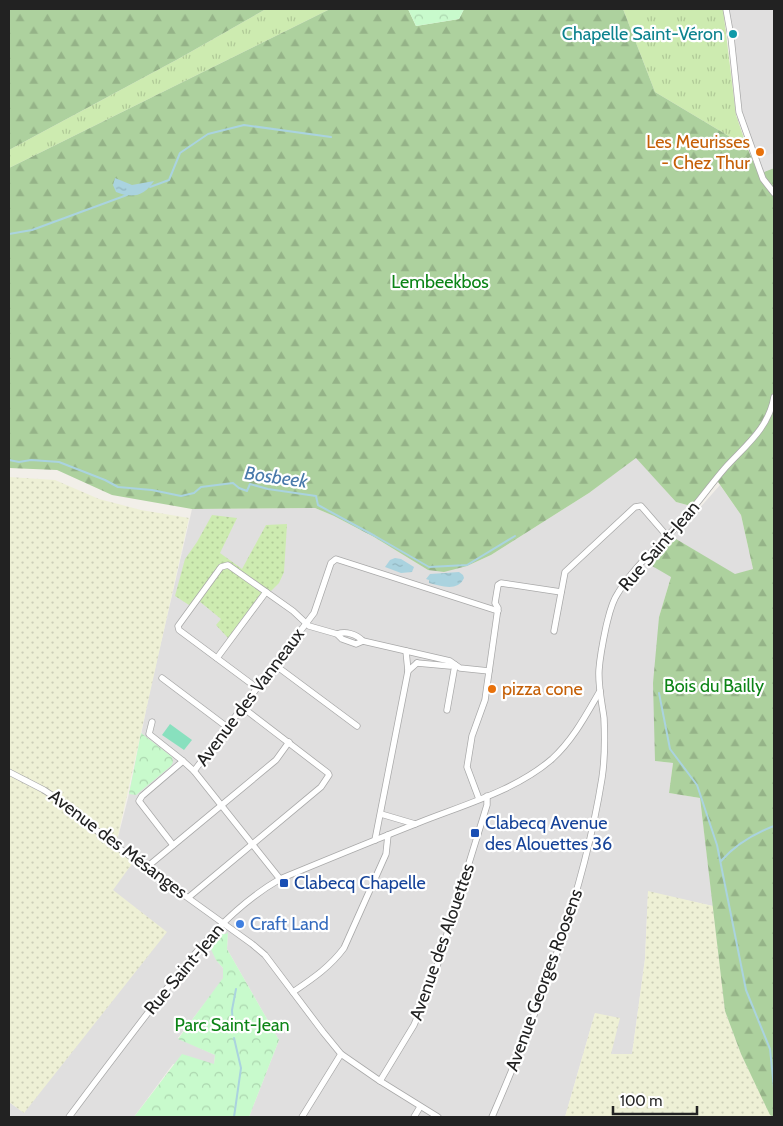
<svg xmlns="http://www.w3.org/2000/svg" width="783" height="1126" viewBox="0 0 783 1126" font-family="Cabin,sans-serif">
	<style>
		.residential { fill: #e0dfdf }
		.farmland { fill: url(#farmland-dots) }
		.grass { fill: url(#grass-tufts) }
		.forest { fill: url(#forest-firs) }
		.park { fill: url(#park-crowns) }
		.garden { fill: url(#garden-dots) }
		.pitch { fill: #88e0be }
		.parking { fill: #e2e2e2 }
		.water { fill: url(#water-ripples) }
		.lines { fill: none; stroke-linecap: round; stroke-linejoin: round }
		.stream { stroke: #aad3df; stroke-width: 2 }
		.minor-casing { stroke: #a9a9a9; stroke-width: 7 }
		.minor { stroke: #fff; stroke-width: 5.5 }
		.culture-dot { fill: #0f9aa8; stroke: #fff; stroke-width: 2 }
		.food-dot { fill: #e8710a; stroke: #fff; stroke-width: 2 }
		.transit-dot { fill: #1a4fb4; stroke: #fff; stroke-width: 2 }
		.shop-dot { fill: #3f7fe0; stroke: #fff; stroke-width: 2 }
		.labels { text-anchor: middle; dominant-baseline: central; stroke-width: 4.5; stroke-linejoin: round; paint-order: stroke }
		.culture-label { font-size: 18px; fill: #0d838f; stroke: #fff; text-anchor: end }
		.food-label { font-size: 18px; fill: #c56008; stroke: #fff; text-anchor: end }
		.park-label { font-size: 18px; fill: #0c8416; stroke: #fff }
		.street-label { font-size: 18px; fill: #222; stroke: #fff }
		.transit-label { font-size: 18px; fill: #164399; stroke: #fff; text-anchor: start }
		.shop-label { font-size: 18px; fill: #366cbe; stroke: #fff; text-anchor: start }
		.water-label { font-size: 19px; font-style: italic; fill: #4a7aab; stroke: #fff }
	</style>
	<defs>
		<pattern id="farmland-dots" width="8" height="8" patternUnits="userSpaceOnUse" patternTransform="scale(1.25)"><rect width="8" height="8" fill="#eef0d5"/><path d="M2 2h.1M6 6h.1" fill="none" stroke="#ccceb7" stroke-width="1.8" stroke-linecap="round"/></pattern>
		<pattern id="grass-tufts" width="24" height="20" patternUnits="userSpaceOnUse" patternTransform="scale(1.25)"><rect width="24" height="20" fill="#cdebb0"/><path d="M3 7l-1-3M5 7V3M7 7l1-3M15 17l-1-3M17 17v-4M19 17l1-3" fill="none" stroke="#b0c997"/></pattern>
		<pattern id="forest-firs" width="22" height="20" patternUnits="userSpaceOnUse" patternTransform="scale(1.25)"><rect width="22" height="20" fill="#add19e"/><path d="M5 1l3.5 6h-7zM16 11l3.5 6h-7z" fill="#95b388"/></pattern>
		<pattern id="park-crowns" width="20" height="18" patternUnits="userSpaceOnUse" patternTransform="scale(1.25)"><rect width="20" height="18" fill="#c8facc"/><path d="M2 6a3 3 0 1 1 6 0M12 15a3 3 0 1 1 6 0" fill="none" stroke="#acd6af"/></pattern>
		<pattern id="garden-dots" width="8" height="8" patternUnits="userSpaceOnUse" patternTransform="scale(1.25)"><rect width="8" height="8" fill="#cdebb0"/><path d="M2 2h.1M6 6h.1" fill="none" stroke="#b0c997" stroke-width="1.8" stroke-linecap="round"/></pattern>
		<pattern id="water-ripples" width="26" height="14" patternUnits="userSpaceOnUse" patternTransform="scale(1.25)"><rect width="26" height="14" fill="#aad3df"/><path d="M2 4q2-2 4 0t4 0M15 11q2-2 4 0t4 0" fill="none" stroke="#92b5bf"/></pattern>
	</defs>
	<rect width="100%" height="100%" fill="#f2efe9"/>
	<g class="residential">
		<path d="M727,9H774V168L762,173L743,125Z"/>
		<path d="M636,457L676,502L691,506L697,511L720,485L741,515L753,569L735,575L671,536V577L659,617L655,761L673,763L669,793L700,798L713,906L648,892L645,959L632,1054L611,1055L595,1013L565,1117H249L279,1040L227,949L228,933L216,960L223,968L224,978L178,1038L215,1055L214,1064H173L134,1117H9V1102L24,1113L113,890L115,849L129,794L151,686L192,509L315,508L334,516L374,537L428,570L467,566L491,555L589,493Z"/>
	</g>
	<g class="farmland">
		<path d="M9,477L55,480L99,499L141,510L189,518L115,849L134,861L113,890L167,932L24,1113L9,1102Z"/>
		<path d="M648,891L713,906L725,1011L741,1054L772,1117H565L595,1013L620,1018L611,1054H632L645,959Z"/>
	</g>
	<g class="grass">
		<path d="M266,9H330L9,168V150L180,58Z"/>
		<path d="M623,9H723L736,115L747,147L655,92Z"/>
	</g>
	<g class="forest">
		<path d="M9,9H266L180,58L9,150Z"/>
		<path d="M330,9H408L416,26L459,19L464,9H623L655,92L747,147L758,173L774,168V1117L770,1115L741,1054L725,1011L700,798L669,793L673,763L655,761L653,683L659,617L671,577L647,563L671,536L735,574L753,569L741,515L716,479L691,506L676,502L636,458L589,493L491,555L467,566L444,572L428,570L374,537L334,516L315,508L192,509L112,495L57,470L9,468V168Z"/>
	</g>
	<g class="park">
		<path d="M408,9H464L459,19L416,26Z"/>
		<path d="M141,733L172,757L173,762L171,766L136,795L129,794Z"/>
		<path d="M228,932L227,949L279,1040L249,1117H134L182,1054L214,1064L215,1055L178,1039L223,978V968L216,960L209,945L219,934H226Z"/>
	</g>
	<path class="garden" d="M212,515L237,518L220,553L242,569L266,525L287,524L284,572L279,583L271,591L265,588L228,638L216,625L221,619L199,601L189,605L175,596L185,559L197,542Z"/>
	<path class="pitch" d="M170,724L192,740L184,750L162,735Z"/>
	<path class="parking" d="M774,153V168L762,173L757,158Z"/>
	<g class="water">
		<path d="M115,178L132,185L154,181C144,196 133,199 116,192L113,185Z"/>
		<path d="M395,558L401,559L414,567L412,572L401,573L385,567L390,560Z"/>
		<path d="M459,572L463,575L464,578C458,592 441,586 429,583V580L426,579L430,574Z"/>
	</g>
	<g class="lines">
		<g class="stream">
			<path d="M150,187L169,180L180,153L208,134L244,125L331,137"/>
			<path d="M9,234L32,230L127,195"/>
			<path d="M9,460L19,462L31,460L59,462L105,480L118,487L152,490L181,496L194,493L201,487L233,483L239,488L247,491L250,484L268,489L316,496L318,505L375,536L429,567L467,565L515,536"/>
			<path d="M659,693L670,749L697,785L717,845L746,990L770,1049L774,1088"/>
			<path d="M721,861C736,844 753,834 774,826"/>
			<path d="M233,1032L232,1010L236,989"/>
			<path d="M234,1117L241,1068L234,1038"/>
		</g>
		<defs>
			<g id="minor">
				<path d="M726,9L731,37L739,112L763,179L774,193"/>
				<path d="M554,631L565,572L635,507L641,506L667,536"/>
				<path d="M337,634C346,631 356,634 363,641L450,661L460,668L489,671"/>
				<path d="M406,651L408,671L417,663"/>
				<path d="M217,658L266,592"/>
				<path d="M417,663L450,666L455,665"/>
				<path d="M275,665L357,726"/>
				<path d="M162,678L227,727"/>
				<path d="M257,688L179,630L178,626L221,567L228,565L293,611L309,626L337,634L342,639L356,644L363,641"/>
				<path d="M447,710L455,665"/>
				<path d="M152,722L149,734L183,761L194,771L280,879"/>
				<path d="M194,771L314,613L331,563L336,559L498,611"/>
				<path d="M9,772L44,790L68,806L109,841L252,944L265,955L323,1032L341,1054L380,1081L438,1117"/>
				<path d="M479,799L467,767L472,736L485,700L498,608L495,603L498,585L501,583L561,592"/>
				<path d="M381,814L415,824"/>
				<path d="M375,840L408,671"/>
				<path d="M173,845L139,801L142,796L183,761"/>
				<path d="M147,867L276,760L289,742"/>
				<path d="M189,897L321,787L329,775L328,773L242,707"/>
				<path d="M293,992C312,979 330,967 344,948L386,854L388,835"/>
				<path d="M380,1081L414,1025L433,979L487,805V796"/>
				<path d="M69,1117C98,1078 127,1040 157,1001C193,955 228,909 280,879C326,860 372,841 418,823C463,805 515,791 552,759C573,740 586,715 600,691"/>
				<path d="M302,1117L341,1054"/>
				<path d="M414,1117L420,1107"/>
				<path d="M492,1117C539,1008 583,897 602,778C605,758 605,739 604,718C602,703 598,686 599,670C600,656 603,641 606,627C609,615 611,603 618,593C636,563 665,541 687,515C700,500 712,483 725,468C745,446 769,428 774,397"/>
			</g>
		</defs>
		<use href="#minor" class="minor-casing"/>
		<use href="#minor" class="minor"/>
	</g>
	<circle class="culture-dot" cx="733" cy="34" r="5"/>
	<g class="food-dot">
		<circle cx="760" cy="152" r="5"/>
		<circle cx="492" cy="689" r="5"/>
	</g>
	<g class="transit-dot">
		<rect x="470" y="828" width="10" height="10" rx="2.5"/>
		<rect x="279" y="878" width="10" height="10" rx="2.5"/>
	</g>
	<circle class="shop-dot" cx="240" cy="924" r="5"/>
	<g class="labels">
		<g class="culture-label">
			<text x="723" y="34">Chapelle Saint-Véron</text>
		</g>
		<g class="food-label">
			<text x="750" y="142">Les Meurisses<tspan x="750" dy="21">- Chez Thur</tspan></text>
			<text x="502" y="689" text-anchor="start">pizza cone</text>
		</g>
		<g class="park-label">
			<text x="440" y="282">Lembeekbos</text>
			<text x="714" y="686">Bois du Bailly</text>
			<text x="232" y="1025">Parc Saint-Jean</text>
		</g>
		<g class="street-label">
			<text transform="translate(659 546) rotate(-49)">Rue Saint-Jean</text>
			<text transform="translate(250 697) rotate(-53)">Avenue des Vanneaux</text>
			<text transform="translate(118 844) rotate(37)">Avenue des Mésanges</text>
			<text transform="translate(442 942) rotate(-71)">Avenue des Alouettes</text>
			<text transform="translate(184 969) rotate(-50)">Rue Saint-Jean</text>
			<text transform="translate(544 980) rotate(-70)">Avenue Georges Roosens</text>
		</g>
		<g class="transit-label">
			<text x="485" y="823">Clabecq Avenue<tspan x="485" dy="21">des Alouettes 36</tspan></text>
			<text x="294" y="883">Clabecq Chapelle</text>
		</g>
		<g class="shop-label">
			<text x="250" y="924">Craft Land</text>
		</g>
		<g class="water-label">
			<text transform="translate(276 477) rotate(8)">Bosbeek</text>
		</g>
	</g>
	<rect width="783" height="1126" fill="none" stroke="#222222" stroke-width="20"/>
	<path d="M613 1106v8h84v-8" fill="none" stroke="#222222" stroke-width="2.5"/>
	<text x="620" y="1106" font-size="15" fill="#222222" stroke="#ffffff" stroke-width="4" paint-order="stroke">100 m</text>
</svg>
